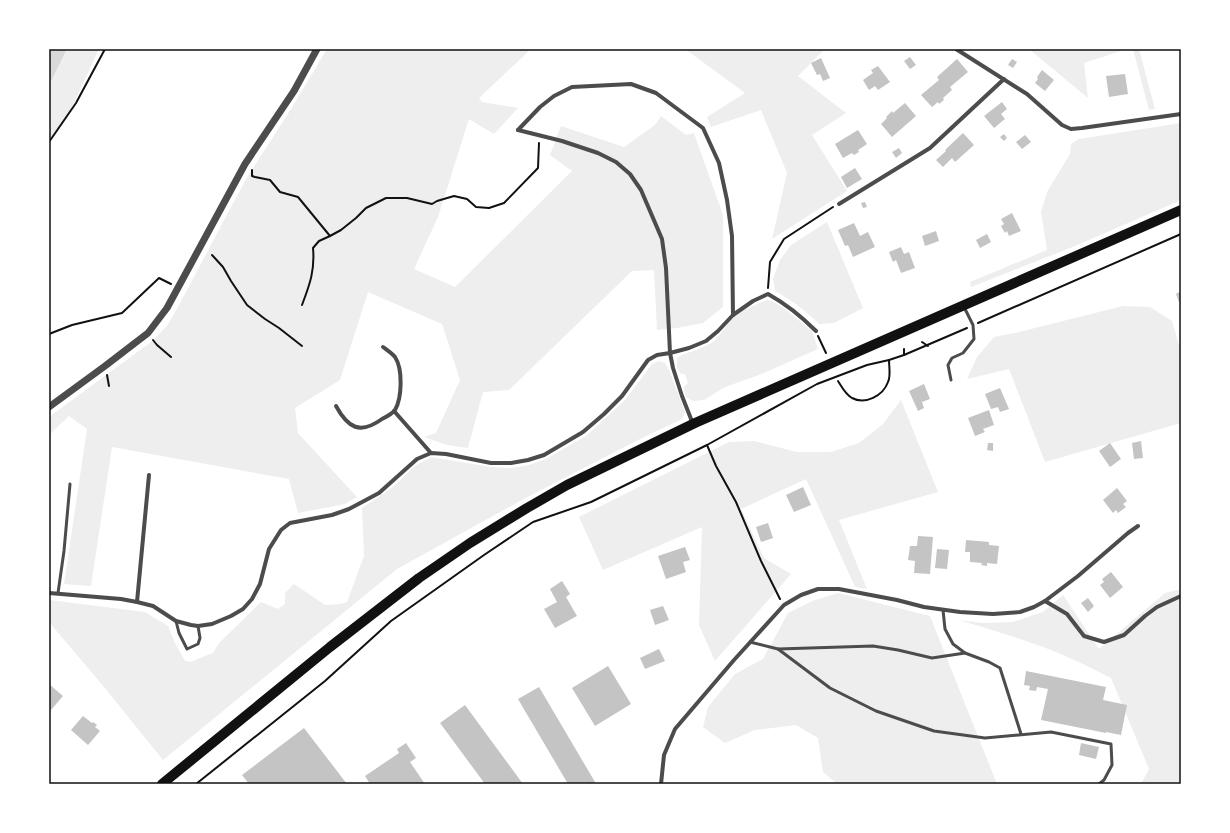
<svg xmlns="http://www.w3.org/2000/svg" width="1230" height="833" viewBox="0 0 1230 833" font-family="'Sofia Sans Condensed',sans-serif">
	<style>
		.green { fill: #eee }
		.water { fill: #d9d9d9 }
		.building { fill: #c4c4c4 }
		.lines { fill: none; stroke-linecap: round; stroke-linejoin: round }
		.path { stroke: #111; stroke-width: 2 }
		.service { stroke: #4c4c4c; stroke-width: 3 }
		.minor { stroke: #4c4c4c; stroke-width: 4 }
		.tertiary { stroke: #4c4c4c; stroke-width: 7 }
		.trunk { stroke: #111; stroke-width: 10 }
		.neatline { fill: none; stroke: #111; stroke-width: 1.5 }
	</style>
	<rect width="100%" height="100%" fill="#fff"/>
	<g class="green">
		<path d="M67,49H99C85,78 70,118 49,141V87Z"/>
		<path d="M327,49H531L479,98L482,102L518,108L494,134L469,119L438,217L414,269L455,287L572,171L550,155L561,126L624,147L655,125L661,116L686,135L694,133L723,215V307L703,323L677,328L657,330L654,270L632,271L509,390L483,392L468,448L447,445L424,437L436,433L460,380L442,324L368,292L340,380L295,408L298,433L357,497L345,504L298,513L289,479L112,447L91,586L64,584L87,429L69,416L53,431L49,436V417L151,342L167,326L179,305L246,179L291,109Z"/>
		<path d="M685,49H825L798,76L846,113L812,135L847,191L772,239L787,173L761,110L711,127L707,117L745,93Z"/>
		<path d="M1029,49H1127L1084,63L1088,98Z"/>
		<path d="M1133,49H1139L1155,109L1149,110Z"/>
		<path d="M1181,123V200L1080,244L971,287L970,282L1047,250L1041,212L1047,192L1070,154L1071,144L1079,139Z"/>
		<path d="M827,222L863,308L834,323L819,324C806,311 792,300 775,291L773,279L780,260L791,245Z"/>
		<path d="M767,300L772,301L785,309L812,331L818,349L759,375L725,387L704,400L693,401L686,397L684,391V386L688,383L685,374H681L677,368V358C688,351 704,349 714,341C721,335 726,324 734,317C742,310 757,304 767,300Z"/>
		<path d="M1123,306L1150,307L1172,321L1181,352V423L1045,462L1009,369L967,379L977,357L994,337L1019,332Z"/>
		<path d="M659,361L665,363L669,370L685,412L682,419L636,441L520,501L397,569L163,760L104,687L49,622V600L58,601L145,612L168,626L175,643L185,661L190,662L213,653L219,643L261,602L278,609L285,604V593L294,584L325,605L340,604L347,602L364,556L362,508L393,487L415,466L431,457L491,467L511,468L529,465L546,459L586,436L626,399L652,364Z"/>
		<path d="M901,400L938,492L839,520L867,589L855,587L806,479L741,509L764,558L791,574L715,661L699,625L702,527L603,570L579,517L729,442L754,441L797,452H831L859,443L883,424Z"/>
		<path d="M1181,589V784H1141L1149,769L1111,678C1098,672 1086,665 1072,659C1036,643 997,631 958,620L982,623L1013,622L1043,612L1063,595L1099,649L1165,593Z"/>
		<path d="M838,593L930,616L997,784H837L823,772L818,738L796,725L755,730L725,743L703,727L708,707L735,674L763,659L788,613L812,601Z"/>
	</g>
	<path class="water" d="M49,49H67L49,86Z"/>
	<g class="building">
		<path d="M910,57L916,65L910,69L904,61Z"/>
		<path d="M821,58L830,78L823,81L820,74L817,75L811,63Z"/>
		<path d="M957,59L968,72L950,87L952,90L943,98L944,100L939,104L938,102L932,107L921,95L939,80L937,77Z"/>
		<path d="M1012,59L1017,62L1013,68L1008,65Z"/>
		<path d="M878,66L890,82L878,90L875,86L869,90L863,80L873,73L871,70Z"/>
		<path d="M1042,70L1054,80L1045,91L1035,83L1038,79L1037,77Z"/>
		<path d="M1125,74L1128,94L1109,97L1106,76Z"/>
		<path d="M1002,102L1007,109L1001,114L1005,119L994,128L984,116Z"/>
		<path d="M905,103L916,116L892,137L881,124L887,118L886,117L892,111L893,113Z"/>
		<path d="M858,130L867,144L858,150L859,152L854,155L852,153L843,158L835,144Z"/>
		<path d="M963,133L974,145L955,162L952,158L943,167L936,160L946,151L945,150Z"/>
		<path d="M1004,134L1007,138L1004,141L1000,137Z"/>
		<path d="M1025,135L1031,142L1022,149L1016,142Z"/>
		<path d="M899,148L902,153L896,158L892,152Z"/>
		<path d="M855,168L862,179L847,188L841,177Z"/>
		<path d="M865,202L867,207L863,208L861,203Z"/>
		<path d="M1012,213L1021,231L1009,236L1007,231L1005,233L1001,226L1004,224L1001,219Z"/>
		<path d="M854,223L860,236L868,232L875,247L853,257L848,245L845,246L838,230Z"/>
		<path d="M936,231L939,241L925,246L922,236Z"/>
		<path d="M987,234L991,242L980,248L976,240Z"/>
		<path d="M901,247L904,254L909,252L915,268L901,273L896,260L893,262L889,252Z"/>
		<path d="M1181,291V301L1179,302L1176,294Z"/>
		<path d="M924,384L930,399L922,402L924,408L918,411L909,391Z"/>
		<path d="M1000,388L1009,409L1000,412L998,407L991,409L985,394Z"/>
		<path d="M989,410L994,425L983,429L985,432L975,436L968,418Z"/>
		<path d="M1141,441L1143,458L1134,459L1132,443Z"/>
		<path d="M988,443H993V451L987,450Z"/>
		<path d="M1110,443L1121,459L1110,467L1099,451Z"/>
		<path d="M803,487L811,505L794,512L786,495Z"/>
		<path d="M1117,488L1127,501L1123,504L1126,507L1118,513L1116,510L1113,513L1103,500Z"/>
		<path d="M768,523L773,538L761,542L756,527Z"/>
		<path d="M918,536L933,537L930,574L914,573L915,561L908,560L910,546H917Z"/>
		<path d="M966,540L989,542V545L999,546L997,564L987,563V566L981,565L982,563L970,562V552H965Z"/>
		<path d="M685,547L690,560L683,562L686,572L666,579L658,556Z"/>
		<path d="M937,549L949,550L947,569L935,568Z"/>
		<path d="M1111,572L1123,587L1110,598L1100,585L1104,582L1102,579Z"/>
		<path d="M562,581L570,594L566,597L577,616L555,628L544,609L557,602L550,589Z"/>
		<path d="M1088,598L1094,606L1088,612L1081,603Z"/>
		<path d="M663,606L669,620L655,625L650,610Z"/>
		<path d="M659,649L665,661L645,669L640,658Z"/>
		<path d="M608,666L631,704L595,726L572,688Z"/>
		<path d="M1026,671L1106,687L1103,700L1127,705L1121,735L1106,732V733L1041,720L1048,689L1037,687L1036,691L1029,690L1030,686L1024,685Z"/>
		<path d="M49,684L63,696L51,710L49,709Z"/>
		<path d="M539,687L595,782L593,784H568L518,699Z"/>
		<path d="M465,705L523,784H485L440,723Z"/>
		<path d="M83,716L92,723L93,722L97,725L95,727L100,731L88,745L71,730Z"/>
		<path d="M304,728L347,784H249L242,775Z"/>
		<path d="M406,743L416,758L410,762L425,784H370L365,776L399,753L397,749Z"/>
		<path d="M1081,743L1099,747L1096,759L1079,755Z"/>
	</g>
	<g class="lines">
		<g class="path">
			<path d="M49,142L76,103L105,49"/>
			<path d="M252,170V176L255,177L270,180L280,192L298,197L330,236L341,230L356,218L366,208L386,198H407L432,204L437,201L454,196L467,199L476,207L489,208L504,203L538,168L539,143"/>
			<path d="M212,255L223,267L231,281L247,305L265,319L279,328L302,346"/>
			<path d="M768,288L770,262L784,239L833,207"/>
			<path d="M302,305C310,284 315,270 313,248L319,241L330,236"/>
			<path d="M978,323L1181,234"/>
			<path d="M49,334L72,325L122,313L159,278L171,284"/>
			<path d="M818,336L826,353"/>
			<path d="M153,340L157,345L171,357"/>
			<path d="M922,342L928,346"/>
			<path d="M904,355V349"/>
			<path d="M107,375L109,386"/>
			<path d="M838,381C842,387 845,394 852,398C865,405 883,396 888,382C891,376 889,367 889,360"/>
			<path d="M707,445L716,466L736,502L761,561L780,599"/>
			<path d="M196,784L325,681L391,621L484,555L533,522L591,502L707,445L817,384L867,365L889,360L904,355L967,328"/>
		</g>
		<g class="service">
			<path d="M951,380L948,365L952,358L963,353L974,339L973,325L964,307"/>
			<path d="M58,593L64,551L70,484"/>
			<path d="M943,610L945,629L953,644L965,653L989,662L1000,668L1021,734"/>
			<path d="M176,621L179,633L187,649L198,644L200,638L198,626"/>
			<path d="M750,642L778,649L830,688L876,711L934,731L985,738L1051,732L1111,744L1112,765L1104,780L1099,784"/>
			<path d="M778,649L873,646L898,650L932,658L965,653"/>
		</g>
		<g class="minor">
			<path d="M956,49L1027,94L1062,125L1071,129L1082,128L1181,114"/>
			<path d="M518,130L540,107L554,96L572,87L631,84L656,93L703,128L719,163L727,200L732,236L733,315"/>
			<path d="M518,130L562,141L598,153L616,162L630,174L641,190L662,239L666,268L670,353L673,368L682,396L693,424"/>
			<path d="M839,204L930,148L1004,79"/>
			<path d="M336,406C348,428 360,435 382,419C386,417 392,414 395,410C402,398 403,369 395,357C392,353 387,350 383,347"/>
			<path d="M394,411L431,453"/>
			<path d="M49,593L121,599L137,602L153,606L176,621L191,625L198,626L212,624L231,616L243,609L252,599L260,584L269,549L281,530L290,523L332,515L349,509L379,493L417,459L431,453L446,454L491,463H511L528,460L544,455L583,432L604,414L622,396L648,360L657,355L670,353L689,348L706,341L718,331L733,315L753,301L768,294C786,304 801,316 816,331"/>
			<path d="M1045,601L1067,614L1084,636L1104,642L1124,635L1145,616L1157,607L1181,596"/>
			<path d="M137,602L149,475"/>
			<path d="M661,784L664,755L675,729L734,660L784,605L801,595L818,589H839L897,600L924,607L960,612L993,614L1020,612L1034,607L1045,601L1078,576L1128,533L1138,526"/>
		</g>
		<path class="tertiary" d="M49,407L105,366L148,333L167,308L245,164L294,91L317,49"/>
		<path class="trunk" d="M162,784L330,647L419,578L470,543L527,508L567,485L695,423L1181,210"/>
	</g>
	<rect width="1230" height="833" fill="none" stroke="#ffffff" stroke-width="100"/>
	<rect x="50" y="50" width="1130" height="733" class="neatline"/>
</svg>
